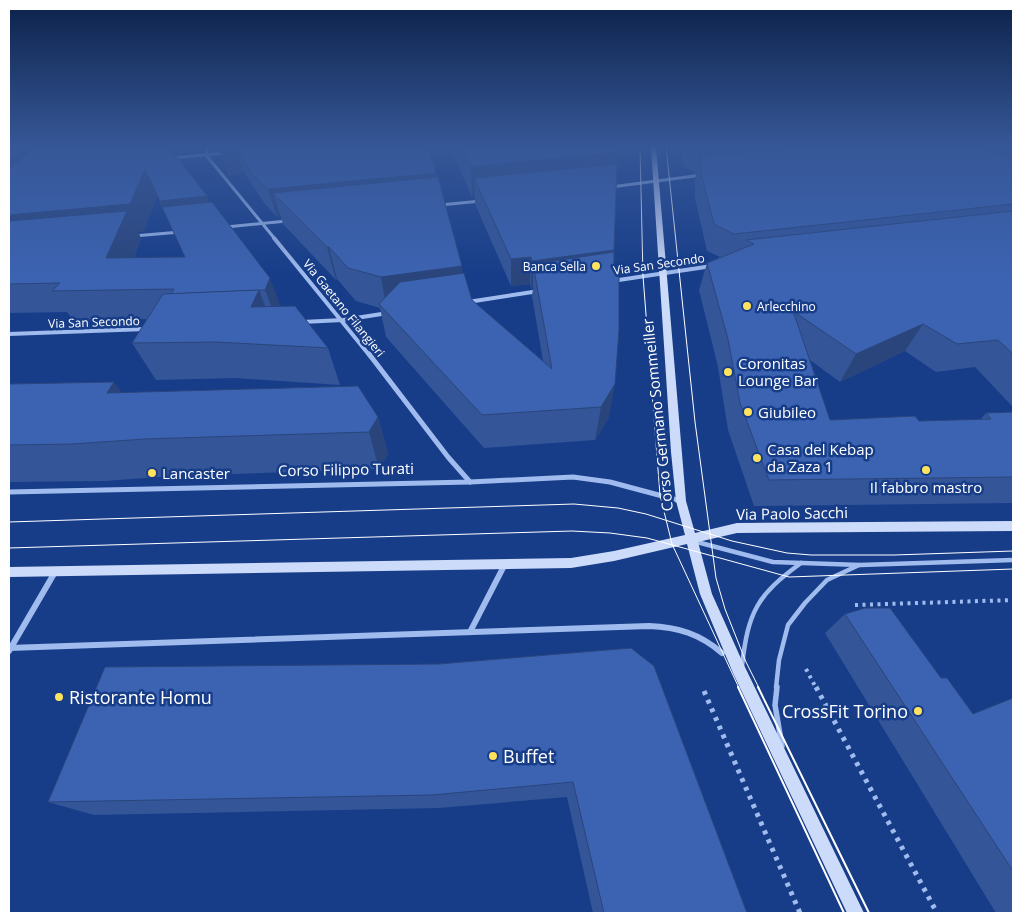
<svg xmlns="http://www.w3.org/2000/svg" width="1022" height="922" viewBox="0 0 1022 922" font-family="'Open Sans',sans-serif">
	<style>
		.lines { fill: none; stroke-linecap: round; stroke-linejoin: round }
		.path-far1 { stroke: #a0bbee; stroke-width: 4; stroke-dasharray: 3 4.5; stroke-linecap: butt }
		.path { stroke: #a0bbee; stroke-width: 5; stroke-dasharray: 4 5.5; stroke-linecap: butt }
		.lane-far1 { stroke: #a0bbee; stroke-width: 4.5 }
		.lane { stroke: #a0bbee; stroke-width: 5.5 }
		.street-far3 { stroke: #a0bbee; stroke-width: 3 }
		.street-far2 { stroke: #a0bbee; stroke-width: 4 }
		.street-far1 { stroke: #a0bbee; stroke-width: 5 }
		.street { stroke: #a0bbee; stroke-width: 6 }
		.secondary { fill: #cddbfa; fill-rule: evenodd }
		.tram-far1 { stroke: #fff; stroke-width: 1 }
		.tram { stroke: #fff; stroke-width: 2 }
		.wall { fill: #345598; fill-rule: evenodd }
		.shaded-wall { fill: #2a457c }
		.building { fill: #3c63b1; stroke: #2a457c }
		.poi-dot { fill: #ffe25d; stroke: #173d89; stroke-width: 2 }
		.labels { text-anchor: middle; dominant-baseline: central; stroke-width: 5; stroke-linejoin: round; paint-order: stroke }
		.far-street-label { font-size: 12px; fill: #fff; stroke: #173d89 }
		.far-poi-label { font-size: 12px; fill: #fff; stroke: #173d89; text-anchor: end }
		.poi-label { font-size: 15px; fill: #fff; stroke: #173d89; text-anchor: start }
		.street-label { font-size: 15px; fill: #fff; stroke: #173d89 }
		.near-poi-label { font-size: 18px; fill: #fff; stroke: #173d89; text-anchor: start }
	</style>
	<rect width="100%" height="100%" fill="#173d89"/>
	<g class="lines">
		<g class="path-far1">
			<path d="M855,605L1013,600"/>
			<path d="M806,669L816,688"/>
		</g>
		<g class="path">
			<path d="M816,687L937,913"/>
			<path d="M704,691L800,913"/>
		</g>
		<g class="lane-far1">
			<path d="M693,541L773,562L860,565L1013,560"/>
			<path d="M742,666C748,612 757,595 801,563"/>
			<path d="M776,688L779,660L788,625L805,603L827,580L859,565"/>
		</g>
		<path class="lane" d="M777,687L775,705L782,746"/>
		<g class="street-far3">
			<path d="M206,155L275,239"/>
			<path d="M206,155L208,147"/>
			<path d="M171,158L225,153"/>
			<path d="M611,187L702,175"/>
			<path d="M440,205L481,201"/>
			<path d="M226,227L287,221"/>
			<path d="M134,236L180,232"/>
		</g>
		<g class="street-far2">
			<path d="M274,238L370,356"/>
			<path d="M612,281L712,266"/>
			<path d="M468,302L539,291"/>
			<path d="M302,322L343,320L388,313"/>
			<path d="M9,334L146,329"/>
		</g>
		<g class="street-far1">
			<path d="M369,354L448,457L470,482"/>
			<path d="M9,492L470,482L573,477L610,482L681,501"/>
		</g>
		<g class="street">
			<path d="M470,632L505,564"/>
			<path d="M9,648L649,626C678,627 700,634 722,653"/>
			<path d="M9,651L55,572"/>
		</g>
		<path class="secondary" d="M651,147H656L686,501L695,533L737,523L1013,521V531L737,533L698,542L712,594L743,663L864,913H847L733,673L700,594L687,544L614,561L571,568L9,577V567L571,558L614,551L685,535L676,501L671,452Z"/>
		<g class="tram-far1">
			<path d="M640,147L643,276L660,495L672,544L739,688"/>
			<path d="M666,147L695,422L716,578L725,609L746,662L759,688"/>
			<path d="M9,522L574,504L618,508L646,514L732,541L787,553L811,555H894L1013,551"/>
			<path d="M9,548L572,531L610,533L647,538L789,577L1013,569"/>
		</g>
		<g class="tram">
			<path d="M738,687L844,913"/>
			<path d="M758,687L869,913"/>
		</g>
	</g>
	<g class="wall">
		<path d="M9,147L210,203L281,307L328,348L340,385L235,378L156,380L132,343L147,319L73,320L67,312L9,313ZM157,196L185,257L134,258L141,238L138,232L144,231Z"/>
		<path d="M219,147H429L462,273L472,300L543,361L532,296L533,288L531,289L530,284L511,286L475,204V197H472L450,147H618L616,165L609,417L595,440L484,448L386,337L380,308L356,301L337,279L336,280L283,224L281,217H277L264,203L244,172L229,176L219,149Z"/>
		<path d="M681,147H1013V407L975,367L936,372L905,351L840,382L810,360L830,420L919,421L980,420L986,413L1013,412V503L754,506L728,430L718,367L699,290L707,263L720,257L707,251L695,198V181L696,174H695V172L684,167Z"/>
		<path d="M9,384L122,393L378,417L388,454L379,469L172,476L105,481L9,482Z"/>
		<path d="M845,614L941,678L973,714L1013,698V913H996L825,633Z"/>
		<path d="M439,664L747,913H593L567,797L439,808L94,815L48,802Z"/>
	</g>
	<g class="shaded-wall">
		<path d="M9,147H58L9,202Z"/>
		<path d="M230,147H235L244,172L229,176L219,149Z"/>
		<path d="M733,147H935L701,156L696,174H695L701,150Z"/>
		<path d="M618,152L614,181L474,178L475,197H472L471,167Z"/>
		<path d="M145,169L158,195L144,231L138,232L141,238L123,287L9,245V215Z"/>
		<path d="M436,173L439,201L273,193L281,217H277L268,189Z"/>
		<path d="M207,196L218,223L173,228L160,201Z"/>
		<path d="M327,247H329L337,279L336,280Z"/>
		<path d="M614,250L610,277L533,264V288L531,289L532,261Z"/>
		<path d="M531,257L530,284L511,286V259Z"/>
		<path d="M462,266L464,298L387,310L381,277Z"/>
		<path d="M270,278L281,307L276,319L265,290Z"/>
		<path d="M259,290L273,327L251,307Z"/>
		<path d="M923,324L905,351L840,382L856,354Z"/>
		<path d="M114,382L142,420L107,393Z"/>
		<path d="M615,384L609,417L595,440L601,407Z"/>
		<path d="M378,417L388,454L379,469L369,432Z"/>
	</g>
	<g class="building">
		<path d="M22,147L21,149H22L9,160V148Z"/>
		<path d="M53,147H169L207,196L160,201L145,169L130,204L9,215V169L34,148Z"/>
		<path d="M219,147H230L219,149Z"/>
		<path d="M235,147H429L436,173L268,189L254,176Z"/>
		<path d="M461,147H618V152L471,167Z"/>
		<path d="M698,147H733L701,150V148Z"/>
		<path d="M802,147H984L1013,162V204L734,234L714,224L701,173V156Z"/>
		<path d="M997,147H1013V156Z"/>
		<path d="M617,164L614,250L532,261L531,257L511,259L474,178Z"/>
		<path d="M438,177L462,266L381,277L348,268L329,247H327L273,193Z"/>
		<path d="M212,202L270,278L265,290L171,294L174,289L52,291L60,283L9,284V221L127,211L106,258L185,257L162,207Z"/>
		<path d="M1013,211V354L998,340L957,344L923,324L856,354L793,311L830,420L915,416L919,421L991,419L986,413L1013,412V477L769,480L740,403L728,339L707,263L754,244L746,240Z"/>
		<path d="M614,252V266H619V330L615,384L601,407L482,415L379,304L400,282L464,273L472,300L552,369L533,264Z"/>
		<path d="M259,290L251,307L295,306L328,348L216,342L132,343L163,294Z"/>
		<path d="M114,382L107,393L358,386L378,417L369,432L145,439L72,444L9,445V384Z"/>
		<path d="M865,608H890L941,678H947L973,714L1013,698V871L845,614Z"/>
		<path d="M631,648L654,666L747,913H604L573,782L432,795L48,802L105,667L439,664Z"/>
	</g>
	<linearGradient id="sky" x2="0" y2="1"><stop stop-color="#0d224b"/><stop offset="0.53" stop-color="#365797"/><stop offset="1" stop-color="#365797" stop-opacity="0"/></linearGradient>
	<rect width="1022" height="276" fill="url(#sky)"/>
	<g class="poi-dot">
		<circle cx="596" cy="266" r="5"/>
		<circle cx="747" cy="306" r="5"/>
		<circle cx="728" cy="372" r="5"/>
		<circle cx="748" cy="412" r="5"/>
		<circle cx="757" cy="458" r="5"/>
		<circle cx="926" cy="470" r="5"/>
		<circle cx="152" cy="473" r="5"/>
		<circle cx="59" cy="697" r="5"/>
		<circle cx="918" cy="711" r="5"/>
		<circle cx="493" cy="756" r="5"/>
	</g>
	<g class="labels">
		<g class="far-street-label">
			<text transform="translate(659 264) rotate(-8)">Via San Secondo</text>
			<text transform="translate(344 308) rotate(51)">Via Gaetano Filangieri</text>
			<text transform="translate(94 322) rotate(-2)">Via San Secondo</text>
		</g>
		<g class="far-poi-label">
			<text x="586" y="266">Banca Sella</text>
			<text x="757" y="306" text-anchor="start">Arlecchino</text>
		</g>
		<g class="poi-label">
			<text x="738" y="363">Coronitas<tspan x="738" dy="17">Lounge Bar</tspan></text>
			<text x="758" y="412">Giubileo</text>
			<text x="767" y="449">Casa del Kebap<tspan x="767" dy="17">da Zaza 1</tspan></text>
			<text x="162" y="473">Lancaster</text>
			<text x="926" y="487" text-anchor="middle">Il fabbro mastro</text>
		</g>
		<g class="street-label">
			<text transform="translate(657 415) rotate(-96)">Corso Germano Sommeiller</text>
			<text transform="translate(346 469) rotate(-1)">Corso Filippo Turati</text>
			<text transform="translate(792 513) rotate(-1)">Via Paolo Sacchi</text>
		</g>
		<g class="near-poi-label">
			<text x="69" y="697">Ristorante Homu</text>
			<text x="908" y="711" text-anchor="end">CrossFit Torino</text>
			<text x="503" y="756">Buffet</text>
		</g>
	</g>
	<rect width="1022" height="922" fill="none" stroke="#ffffff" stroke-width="20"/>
</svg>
